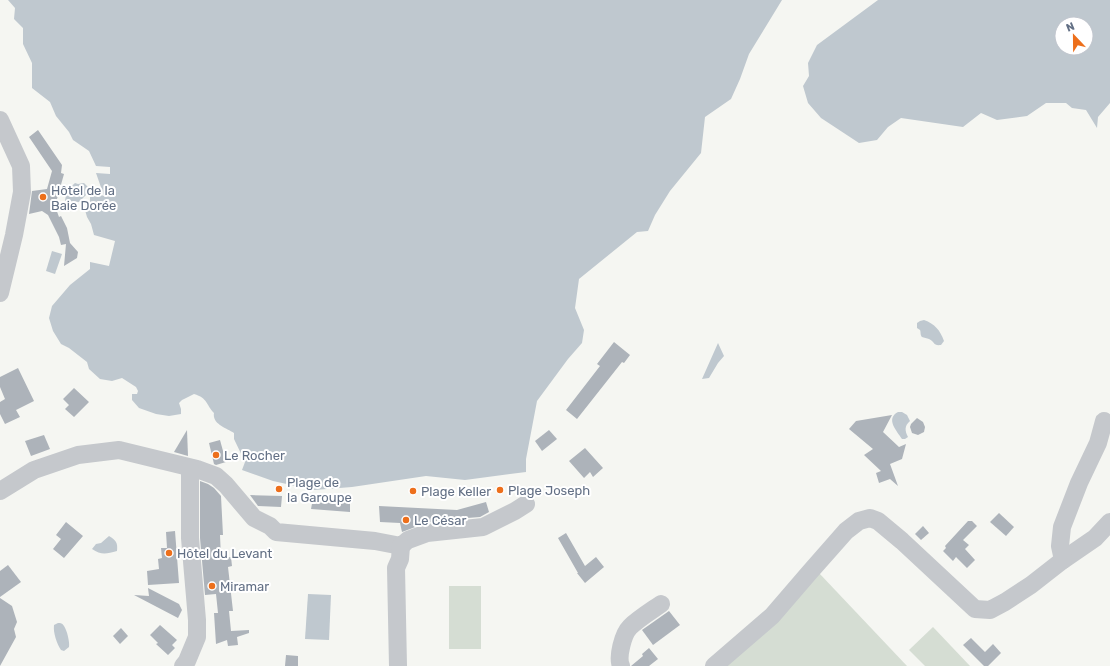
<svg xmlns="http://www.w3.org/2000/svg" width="1110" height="666" viewBox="0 0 1110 666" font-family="Rubik,sans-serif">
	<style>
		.green { fill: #d5ddd3 }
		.water { fill: #bfc8cf; fill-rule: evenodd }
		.building { fill: #adb3ba }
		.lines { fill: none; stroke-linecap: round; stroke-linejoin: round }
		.minor { stroke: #c5c8cc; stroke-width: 18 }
		.poi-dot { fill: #ed6f1b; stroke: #fff; stroke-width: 1.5 }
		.labels { text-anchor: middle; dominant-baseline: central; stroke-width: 4; stroke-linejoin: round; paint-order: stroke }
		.poi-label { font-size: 13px; fill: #637085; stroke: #fff; text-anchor: start }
	</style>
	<rect width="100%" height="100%" fill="#f5f6f2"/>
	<g class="green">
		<path d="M819,573L907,666H722Z"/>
		<rect x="449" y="586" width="32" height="63"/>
		<path d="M933,627L970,666H925L909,650Z"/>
	</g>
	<g class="water">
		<path d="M8,0H782L749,54L740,79L731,99L705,117L701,153L670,191L655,215L648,231L637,232L579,279L575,308L584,330L582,343L568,359L537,401L526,459V472L465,480L426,476L352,487L314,490L273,481L242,470L245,462L234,439V433C226,428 212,424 214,413C206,405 208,398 194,394L182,400L179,403L181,409V414L169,416L156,414L139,408L132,400V394H137L138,391L136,387L122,378L112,381L100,379L89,369L87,362L69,348L61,344L53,331L49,318L52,306L70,285L90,269V262L109,266L115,241L94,235L91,224L87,217L85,210L90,203V197L87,194L79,202L65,201C66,193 69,188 75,183L78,184L84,183L93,192L104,196L96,173L110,174V167L96,166L89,151L73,140L69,132L56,116L50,102L32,88V63L23,44V28L14,19L15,8Z"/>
		<path d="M878,0H1110V103L1098,117L1097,128L1086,110L1072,108L1066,103H1046L1027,116L997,120L981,113L963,127L901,118L888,127L877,140L859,143L821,118L808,103L803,86L809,76L808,63L817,45ZM1062,24H1086V48H1062Z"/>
		<path d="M52,251L62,254L55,274L46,271Z"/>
		<path d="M924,320C935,324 940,330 944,341L941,345C933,346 935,342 929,339C927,338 924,338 922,337C920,335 921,332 920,330L917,328V323L920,321Z"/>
		<path d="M718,343L724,356L718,363L709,378L702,379Z"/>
		<path d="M898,412H902L907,415L910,421C904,426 905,431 908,437L905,439H902C897,431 885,419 898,412Z"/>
		<path d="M109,536C116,540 118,543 117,551C106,554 101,555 92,549L96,544L101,543Z"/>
		<path d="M308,594L331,595L329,640L305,639Z"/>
		<path d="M58,623C61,623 62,623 64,626C67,630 70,643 69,647L64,651L61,650C57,644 53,633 54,625Z"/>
	</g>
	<g class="building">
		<path d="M38,130L62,165L61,173L64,174L55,206L59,217L61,216L67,228L70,243L78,252L77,258L64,266L66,244L61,245L59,237L48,215L42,211L29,214L32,191L47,189L52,171L29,137Z"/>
		<path d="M614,342L630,355L624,363L622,362L577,419L566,410L600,366L597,364Z"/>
		<path d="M18,368L34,401L16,410L20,417L5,424L0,414V402L5,399L0,387V377Z"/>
		<path d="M74,388L89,402L74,417L65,409L69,405L63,399Z"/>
		<path d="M892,415L883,432L899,447L906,444L902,459L890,464L898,486L890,479L879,483L876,473L881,471L864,455L873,449L849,429L856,421Z"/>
		<path d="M917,418L923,422L925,427L924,432L918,435L912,433L910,427L911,424Z"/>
		<path d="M187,430L188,456L174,452Z"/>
		<path d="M549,430L557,439L542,451L535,441Z"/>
		<path d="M44,435L50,449L31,456L25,441Z"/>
		<path d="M220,440L226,462L216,465L214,464L209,443Z"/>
		<path d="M585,448L603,468L593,477L590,472L584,478L569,461Z"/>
		<path d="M200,481L208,484L214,488L221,496L223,535H220L221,558L231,557L232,566L228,567L233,611H229L231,631L249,630V633L237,637L238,645L228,646L227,640L216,644L214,613H218L216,594L205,595L200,538Z"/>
		<path d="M250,495L282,496L281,507L258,506Z"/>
		<path d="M313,498L350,500V512L311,509Z"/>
		<path d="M486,502L489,512L480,517L442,520L426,523L402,532L400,523L380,522L379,506L457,510Z"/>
		<path d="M999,513L1014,527L1006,536L990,522Z"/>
		<path d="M968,521H972L977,526L963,540L969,545L965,549L975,560L967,568L956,557L953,561L943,551L946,548L945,546Z"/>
		<path d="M66,522L83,536L64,558L53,549L61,539L56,535Z"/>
		<path d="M923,526L929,533L921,540L915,534Z"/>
		<path d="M175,531L179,583L148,585L147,571L159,569L158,559L162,558L161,548H167L166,532Z"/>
		<path d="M566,533L585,566L596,557L604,567L585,583L577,573H578L558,538Z"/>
		<path d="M8,565L21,582L0,597V571Z"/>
		<path d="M148,588L179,604L182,610L178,618L134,595L149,596Z"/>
		<path d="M0,598L12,606L17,622L14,629L16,637L0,666Z"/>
		<path d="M669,611L680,625L653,645L642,630Z"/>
		<path d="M160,625L177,640L172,645L175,648L168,655L156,644L158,643L150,635Z"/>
		<path d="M121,628L128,636L120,644L113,636Z"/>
		<path d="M971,638L985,652L993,644L1001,653L988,666H984L963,645Z"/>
		<path d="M649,648L658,659L649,666H631L643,656L642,654Z"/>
		<path d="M286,655L298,656V666H285Z"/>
	</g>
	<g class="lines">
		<g class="minor">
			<path d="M0,120L21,166L22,192L14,235L0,293"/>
			<path d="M0,491L34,470L78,455L119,450L197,469L216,476L226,485L254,518L270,526L276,532L375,541L401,546L408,540L427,533L483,527L515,511L526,504"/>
			<path d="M1063,560L1095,538L1110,522"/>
			<path d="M183,666L187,661L197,637V620L190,538V468"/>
			<path d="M398,666L396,568L400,559L401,546"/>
			<path d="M621,666C617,657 623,634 630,627C638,619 651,611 661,604"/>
			<path d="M714,666L772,616L809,573L846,531L859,521L870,518L878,521L902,541L975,609L990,610L1005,602L1031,585L1063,560L1060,546L1062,527L1079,483L1098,443L1104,421"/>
		</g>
	</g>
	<g class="poi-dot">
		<circle cx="43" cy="197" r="4"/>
		<circle cx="216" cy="455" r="4"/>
		<circle cx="279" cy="489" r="4"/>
		<circle cx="500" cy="490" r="4"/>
		<circle cx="413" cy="491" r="4"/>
		<circle cx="406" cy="520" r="4"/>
		<circle cx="169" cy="553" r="4"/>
		<circle cx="212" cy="586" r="4"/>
	</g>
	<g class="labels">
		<g class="poi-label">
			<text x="51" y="190">Hôtel de la<tspan x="51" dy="15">Baie Dorée</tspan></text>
			<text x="224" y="455">Le Rocher</text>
			<text x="287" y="482">Plage de<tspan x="287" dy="15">la Garoupe</tspan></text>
			<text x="508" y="490">Plage Joseph</text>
			<text x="421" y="491">Plage Keller</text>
			<text x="414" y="520">Le César</text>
			<text x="177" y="553">Hôtel du Levant</text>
			<text x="220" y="586">Miramar</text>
		</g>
	</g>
	<g transform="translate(1074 36) rotate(338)"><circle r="19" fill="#ffffff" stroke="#c1c6ce"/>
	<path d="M0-3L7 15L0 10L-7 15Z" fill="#ed6f1b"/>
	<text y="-6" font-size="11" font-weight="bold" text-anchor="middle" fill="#637085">N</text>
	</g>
</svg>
